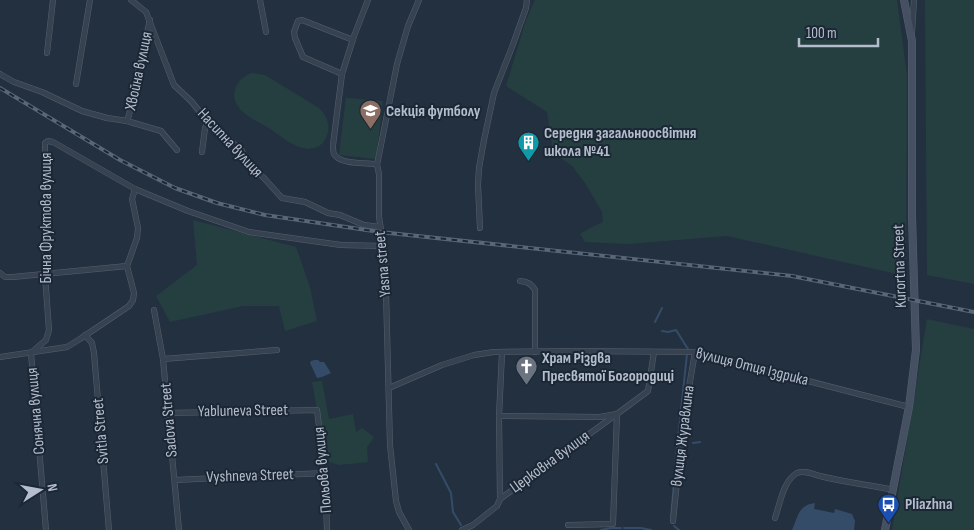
<svg xmlns="http://www.w3.org/2000/svg" width="974" height="530" viewBox="0 0 974 530" font-family="'Sofia Sans Condensed',sans-serif">
	<style>
		.green { fill: #253f41 }
		.water { fill: #354c68 }
		.lines { fill: none; stroke-linecap: round; stroke-linejoin: round }
		.stream { stroke: #354c68; stroke-width: 2 }
		.street-casing { stroke: #55606e; stroke-width: 6 }
		.secondary-casing { stroke: #55606e; stroke-width: 8 }
		.street { stroke: #374250; stroke-width: 5 }
		.secondary { stroke: #455163; stroke-width: 7 }
		.rail-casing { stroke: #596677; stroke-width: 4 }
		.rail { stroke: #1c2735; stroke-width: 2; stroke-dasharray: 5.5; stroke-linecap: butt }
		.labels { text-anchor: middle; dominant-baseline: central; stroke-width: 4; stroke-linejoin: round; paint-order: stroke }
		.street-label { font-size: 16px; fill: #b3bdcb; stroke: #1c2735 }
		.poi-label { font-size: 16px; font-weight: bold; fill: #b3bdcb; stroke: #1c2735; text-anchor: start }
	</style>
	<rect width="100%" height="100%" fill="#233040"/>
	<g class="green">
		<path d="M535,0H897L907,75L906,276L727,236L628,244L585,242L580,234L592,227L603,222L602,212L585,183L572,166L553,152L547,112L506,86L526,20Z"/>
		<path d="M925,0H974V284L927,275Z"/>
		<path d="M252,73L265,75L319,108C326,115 330,123 328,132C326,139 323,145 317,147C300,154 282,137 269,128C258,122 242,115 236,103C230,90 240,76 252,73Z"/>
		<path d="M346,97L347,98L383,101L376,159L339,155Z"/>
		<path d="M193,220L296,247L310,287L317,321L285,331L279,306H243L170,322L156,296L197,265Z"/>
		<path d="M927,319L974,329V530H892Z"/>
		<path d="M322,381L329,419L353,414L356,432L362,428L374,437L367,447L368,462L339,465L326,461L312,382Z"/>
	</g>
	<g class="water">
		<path d="M315,360H318L320,362H324L331,373L322,377L317,378L310,363L311,361Z"/>
		<path d="M815,503L814,509L834,513L835,509L852,514L855,521L854,530H792C798,517 798,505 815,503Z"/>
	</g>
	<g class="lines">
		<g class="stream">
			<path d="M655,322L662,308"/>
			<path d="M662,331L668,332L676,330L688,349"/>
			<path d="M693,443L700,442"/>
			<path d="M436,464L451,493L453,512L461,525"/>
			<path d="M671,518L676,457L687,354"/>
			<path d="M674,526L679,530"/>
			<path d="M624,528H641L651,530"/>
			<path d="M601,530L611,528H621"/>
		</g>
		<defs>
			<g id="street">
				<path d="M131,0L146,12L174,85L191,101L208,122L212,124L242,151L248,165L263,177L282,198L305,202L328,213L340,215L364,225L380,227"/>
				<path d="M260,0L266,32"/>
				<path d="M368,0L354,36L342,74L333,145C333,148 333,152 334,154C339,164 363,163 374,164L377,165"/>
				<path d="M912,32L914,0"/>
				<path d="M47,53L53,0"/>
				<path d="M0,74L14,82L42,92L82,111L107,118L127,121L161,131L177,150"/>
				<path d="M342,74L303,57L295,38L294,32L298,21L302,20L353,40"/>
				<path d="M76,84L90,0"/>
				<path d="M127,121L129,115L137,75L150,20"/>
				<path d="M202,152L205,128L208,122"/>
				<path d="M480,228L478,185L479,168L484,140L494,93L512,47L526,8L527,0"/>
				<path d="M0,273L5,277H13L127,266"/>
				<path d="M520,281C527,282 531,283 535,290V352"/>
				<path d="M154,310L163,359L179,530"/>
				<path d="M85,335L92,343L94,353L109,530"/>
				<path d="M0,357L67,347L80,339L129,306L133,300L134,293L127,266L137,238L138,228L132,199L135,189"/>
				<path d="M163,359L277,350"/>
				<path d="M389,388L442,365L474,355L494,352L576,351L695,352L909,407"/>
				<path d="M168,413L317,410L325,473L327,530"/>
				<path d="M499,416L600,417L617,414L648,391L654,352"/>
				<path d="M175,480L325,473"/>
				<path d="M500,499L499,416L502,353"/>
				<path d="M775,518C780,504 783,481 797,473C804,470 813,474 820,476C844,482 869,485 893,490"/>
				<path d="M673,521L683,423L695,352"/>
				<path d="M568,525L613,524L617,414"/>
				<path d="M46,530L31,353L46,340L49,330L45,275L47,177L45,152V143L48,141L53,142L135,189L188,211L249,232L341,245L383,246"/>
				<path d="M409,530L399,512L396,501L390,445L385,255L379,217V174L377,165L397,64L408,26L419,0"/>
				<path d="M462,530L473,525L497,506L500,499L614,416"/>
			</g>
			<path id="secondary" d="M885,530L909,407L916,350L912,216V41L904,0"/>
		</defs>
		<use href="#street" class="street-casing"/>
		<use href="#secondary" class="secondary-casing"/>
		<use href="#street" class="street"/>
		<use href="#secondary" class="secondary"/>
		<defs>
			<path id="rail" d="M0,88L120,160L175,188L217,203L265,215L380,232L792,276L974,312"/>
		</defs>
		<use href="#rail" class="rail-casing"/>
		<use href="#rail" class="rail"/>
	</g>
	<defs>
		<symbol id="school-pin" viewBox="-11 -11 22 30"><path d="M0 17L-7.5 6A9.5 9.5 0 1 1 7.5 6Z" fill="#8d6e63" stroke="#1c2735"/><path d="M0-5L7-2L0 1L-7-2ZM-4 1L0 2.5L4 1V4Q0 6-4 4Z" fill="#fff"/></symbol>
		<symbol id="building-pin" viewBox="-11 -11 22 30"><path d="M0 17L-7.5 6A9.5 9.5 0 1 1 7.5 6Z" fill="#0f9aa8" stroke="#1c2735"/><path d="M-4-6H4V6H1V3H-1V6H-4ZM-2.5-4.3h1.7v1.8h-1.7ZM.8-4.3h1.7v1.8H.8ZM-2.5-1h1.7V.8h-1.7ZM.8-1h1.7V.8H.8Z" fill="#fff"/></symbol>
		<symbol id="church-pin" viewBox="-11 -11 22 30"><path d="M0 17L-7.5 6A9.5 9.5 0 1 1 7.5 6Z" fill="#6b7280" stroke="#1c2735"/><path d="M-1.2-6h2.4v3.5h3.3v2.4h-3.3V6h-2.4V-.1h-3.3v-2.4h3.3Z" fill="#fff"/></symbol>
		<symbol id="bus-pin" viewBox="-11 -11 22 30"><path d="M0 17L-7.5 6A9.5 9.5 0 1 1 7.5 6Z" fill="#1a4fb4" stroke="#1c2735"/><path d="M-5-6H5V4H4V6H2V4H-2V6H-4V4H-5ZM-3.5-4V0h7V-4ZM-3.5 1.2v1.5H-2V1.2ZM2 1.2v1.5H3.5V1.2Z" fill="#fff"/></symbol>
	</defs>
	<g fill-rule="evenodd">
		<use href="#school-pin" x="358" y="98" width="25" height="34"/>
		<use href="#building-pin" x="516" y="130" width="25" height="34"/>
		<use href="#church-pin" x="514" y="354" width="25" height="34"/>
		<use href="#bus-pin" x="876" y="492" width="25" height="34"/>
	</g>
	<g class="labels">
		<g class="street-label">
			<text transform="translate(139 71) rotate(-78)">Хвойна вулиця</text>
			<text transform="translate(230 143) rotate(47)">Насипна вулиця</text>
			<text transform="translate(46 218) rotate(-90)">Бічна Фруктова вулиця</text>
			<text transform="translate(383 264) rotate(-95)">Yasna street</text>
			<text transform="translate(900 266) rotate(-92)">Kurortna Street</text>
			<text transform="translate(752 367) rotate(14)">вулиця Отця Іздрика</text>
			<text transform="translate(36 411) rotate(-95)">Сонячна вулиця</text>
			<text transform="translate(243 411) rotate(-1)">Yabluneva Street</text>
			<text transform="translate(169 420) rotate(-95)">Sadova Street</text>
			<text transform="translate(101 431) rotate(-95)">Svitla Street</text>
			<text transform="translate(683 436) rotate(-83)">вулиця Журавлина</text>
			<text transform="translate(550 462) rotate(-36)">Церковна вулиця</text>
			<text transform="translate(323 470) rotate(-95)">Польова вулиця</text>
			<text transform="translate(250 476) rotate(-2)">Vyshneva Street</text>
		</g>
		<g class="poi-label">
			<text x="386" y="111">Секція футболу</text>
			<text x="544" y="133">Середня загальноосвітня<tspan x="544" dy="18">школа №41</tspan></text>
			<text x="542" y="358">Храм Різдва<tspan x="542" dy="18">Пресвятої Богородиці</tspan></text>
			<text x="905" y="504">Pliazhna</text>
		</g>
	</g>
	<g transform="translate(40 490) rotate(79)" stroke="#1c2735" stroke-width="4" paint-order="stroke">
	<path d="M0-4L9 19L0 12L-9 19Z" fill="#b3bdcb"/>
	<text y="-8" font-size="14" font-weight="bold" text-anchor="middle" fill="#b3bdcb">N</text>
	</g>
	<path d="M799 38v8h79v-8" fill="none" stroke="#b3bdcb" stroke-width="2.5"/>
	<text x="806" y="38" font-size="15" fill="#b3bdcb" stroke="#1c2735" stroke-width="4" paint-order="stroke">100 m</text>
</svg>
